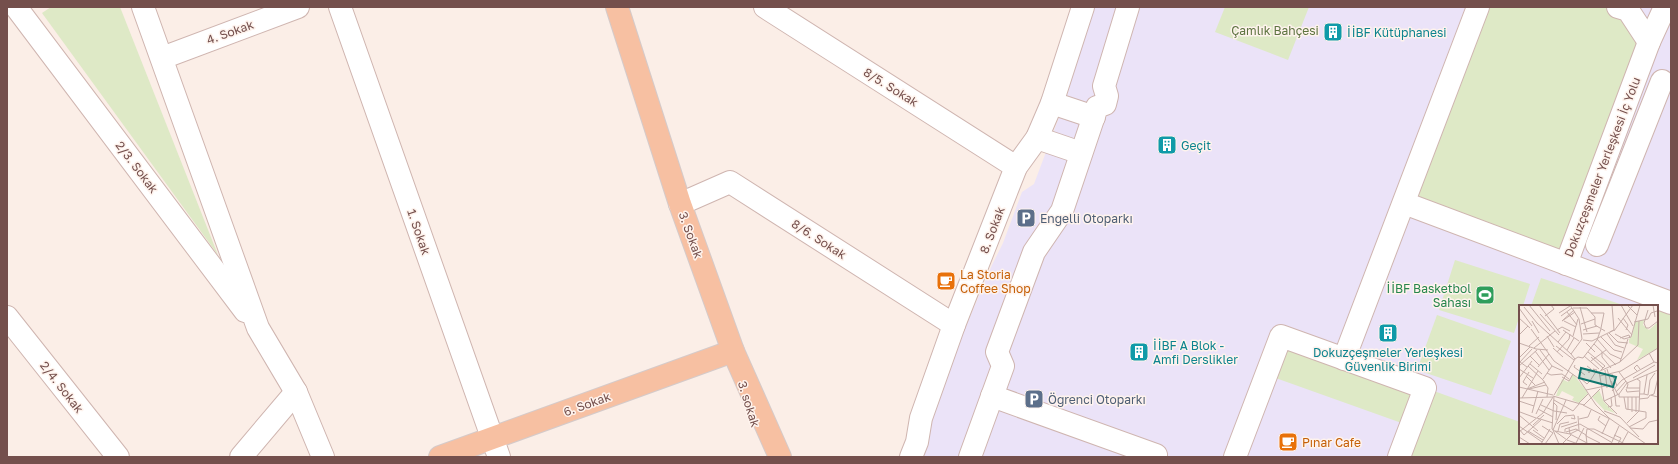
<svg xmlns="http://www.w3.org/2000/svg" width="1678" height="464" viewBox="0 0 1678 464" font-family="'Golos Text',sans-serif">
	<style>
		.education { fill: #ebe3f8; fill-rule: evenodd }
		.green { fill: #dee9c6 }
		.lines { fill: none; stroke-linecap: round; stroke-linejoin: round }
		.minor-casing { stroke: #cfb5b0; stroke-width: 24 }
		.major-casing { stroke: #d5cac9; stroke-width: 24 }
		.minor { stroke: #fff; stroke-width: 22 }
		.major { stroke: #f7c0a2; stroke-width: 22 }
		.labels { text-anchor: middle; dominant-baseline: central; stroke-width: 3; stroke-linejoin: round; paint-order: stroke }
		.park-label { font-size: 12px; fill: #5e7441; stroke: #fef3ed }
		.street-label { font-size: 12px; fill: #744f4c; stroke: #fef3ed }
		.culture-label { font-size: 12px; fill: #0d838f; stroke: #fef3ed; text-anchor: start }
		.service-label { font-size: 12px; fill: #4e5e75; stroke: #fef3ed; text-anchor: start }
		.food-label { font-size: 12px; fill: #c56008; stroke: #fef3ed; text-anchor: start }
		.leisure-label { font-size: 12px; fill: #27864d; stroke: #fef3ed; text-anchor: end }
		.inset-road { fill: none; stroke: #c5aea9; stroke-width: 1 }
		.view { fill: #0f766e; fill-opacity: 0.15; stroke: #0f766e; stroke-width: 2 }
		.inset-edge { fill: none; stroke: #744f4c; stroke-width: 2 }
	</style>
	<rect width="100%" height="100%" fill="#fbeee7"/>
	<path class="education" d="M1092,7H1666L1671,10V457H916L947,371L992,265L1003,243L1022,192L1034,184L1067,96ZM1520,306H1657V443H1520Z"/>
	<g class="green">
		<path d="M51,7H120L218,255L42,13Z"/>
		<path d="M1225,7H1309L1288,60L1215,32Z"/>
		<path d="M1478,7H1618L1649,42L1566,264L1404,203Z"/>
		<path d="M1455,260L1530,284L1523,306H1520V315L1514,333L1439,310Z"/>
		<path d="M1541,278L1626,306H1531Z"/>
		<path d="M1663,300L1671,303V457H1399L1410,426L1267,375L1281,336L1520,422V443H1657V316Z"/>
		<path d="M1437,315L1511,341L1491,395L1417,370Z"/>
	</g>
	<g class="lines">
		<defs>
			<g id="minor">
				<path d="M16,7L245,311"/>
				<path d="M143,7L258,328L296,392L323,457"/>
				<path d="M340,7L499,457"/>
				<path d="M765,7L1016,167"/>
				<path d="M1618,7L1628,10L1649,42"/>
				<path d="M162,58L298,7"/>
				<path d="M1052,103L1094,117"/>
				<path d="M1037,138L1081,153"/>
				<path d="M1404,203L1671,303"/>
				<path d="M680,204L730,182L954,325"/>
				<path d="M1597,245L1662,81"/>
				<path d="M1566,264L1649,42L1665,7"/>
				<path d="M7,317L118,457"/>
				<path d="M1344,359L1478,7"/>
				<path d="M992,396L1156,455"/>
				<path d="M241,457L296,392"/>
				<path d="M911,457L917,442L921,418L954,325L1016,167L1037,138L1052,103L1083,7"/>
				<path d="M970,457L1003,366L997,352L1034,252L1062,211L1097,107L1105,104L1107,96L1104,86L1128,7"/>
				<path d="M1235,457L1281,336L1425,388L1399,457"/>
			</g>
			<g id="major">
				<path d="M617,7L680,204L733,351L780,457"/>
				<path d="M440,457L733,351"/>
			</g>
		</defs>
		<use href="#minor" class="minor-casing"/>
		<use href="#major" class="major-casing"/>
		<use href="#minor" class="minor"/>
		<use href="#major" class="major"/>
	</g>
	<defs>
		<symbol id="building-square" viewBox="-11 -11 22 22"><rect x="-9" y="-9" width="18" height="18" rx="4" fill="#0f9aa8" stroke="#fef3ed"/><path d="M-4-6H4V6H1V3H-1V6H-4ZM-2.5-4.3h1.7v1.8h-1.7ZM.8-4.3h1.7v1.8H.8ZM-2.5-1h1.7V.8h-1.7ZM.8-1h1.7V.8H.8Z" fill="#fff"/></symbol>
		<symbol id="parking-square" viewBox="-11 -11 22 22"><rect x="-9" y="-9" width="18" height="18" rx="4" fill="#5c6f8a" stroke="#fef3ed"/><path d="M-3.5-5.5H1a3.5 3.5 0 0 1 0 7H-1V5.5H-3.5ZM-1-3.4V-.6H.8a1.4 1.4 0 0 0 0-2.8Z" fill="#fff"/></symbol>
		<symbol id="cafe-square" viewBox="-11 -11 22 22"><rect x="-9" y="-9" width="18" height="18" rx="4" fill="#e8710a" stroke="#fef3ed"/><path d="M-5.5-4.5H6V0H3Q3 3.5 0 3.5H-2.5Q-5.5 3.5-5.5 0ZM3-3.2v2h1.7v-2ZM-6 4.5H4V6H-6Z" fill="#fff"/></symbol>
		<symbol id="stadium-square" viewBox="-11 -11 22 22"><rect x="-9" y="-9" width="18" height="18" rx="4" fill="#2e9e5b" stroke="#fef3ed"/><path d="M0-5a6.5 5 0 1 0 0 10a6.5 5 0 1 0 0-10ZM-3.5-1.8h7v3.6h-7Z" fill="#fff"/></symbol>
	</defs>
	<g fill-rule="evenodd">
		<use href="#building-square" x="1322" y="21" width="22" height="22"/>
		<use href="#building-square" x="1156" y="134" width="22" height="22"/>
		<use href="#parking-square" x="1015" y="207" width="22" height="22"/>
		<use href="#cafe-square" x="935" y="270" width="22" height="22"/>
		<use href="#stadium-square" x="1474" y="284" width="22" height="22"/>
		<use href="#building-square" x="1377" y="322" width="22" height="22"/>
		<use href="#building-square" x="1128" y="341" width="22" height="22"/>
		<use href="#parking-square" x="1023" y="388" width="22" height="22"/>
		<use href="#cafe-square" x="1277" y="431" width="22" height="22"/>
	</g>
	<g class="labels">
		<g class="park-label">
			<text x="1275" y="30">Çamlık Bahçesi</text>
		</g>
		<g class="street-label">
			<text transform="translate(230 32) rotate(-20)">4. Sokak</text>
			<text transform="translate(891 87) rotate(32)">8/5. Sokak</text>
			<text transform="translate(137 167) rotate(53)">2/3. Sokak</text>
			<text transform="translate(1602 167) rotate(-69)">Dokuzçeşmeler Yerleşkesi İç Yolu</text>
			<text transform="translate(992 230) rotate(-69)">8. Sokak</text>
			<text transform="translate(419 232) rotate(71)">1. Sokak</text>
			<text transform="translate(691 235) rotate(70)">3. Sokak</text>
			<text transform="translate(819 239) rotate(33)">8/6. Sokak</text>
			<text transform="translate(62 387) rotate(52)">2/4. Sokak</text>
			<text transform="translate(587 404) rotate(-20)">6. Sokak</text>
			<text transform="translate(749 404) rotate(73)">3. sokak</text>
		</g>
		<g class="culture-label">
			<text x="1347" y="32">İİBF Kütüphanesi</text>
			<text x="1181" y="145">Geçit</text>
			<text x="1153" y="345">İİBF A Blok -<tspan x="1153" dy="14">Amfi Derslikler</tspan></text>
			<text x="1388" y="352" text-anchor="middle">Dokuzçeşmeler Yerleşkesi<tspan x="1388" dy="14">Güvenlik Birimi</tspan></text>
		</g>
		<g class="service-label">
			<text x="1040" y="218">Engelli Otoparkı</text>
			<text x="1048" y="399">Öğrenci Otoparkı</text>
		</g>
		<g class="food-label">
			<text x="960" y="274">La Storia<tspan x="960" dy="14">Coffee Shop</tspan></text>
			<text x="1302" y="442">Pınar Cafe</text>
		</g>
		<g class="leisure-label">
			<text x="1471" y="288">İİBF Basketbol<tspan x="1471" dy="14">Sahası</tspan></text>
		</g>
	</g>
	<g transform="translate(1519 305)">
		<rect width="139" height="139" fill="#fbeee7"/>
		<path d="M125,15L124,20L130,25L139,17V43L118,55L124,44L110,38V34L113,31L116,17ZM54,69L69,88L60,98L53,95L55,92L43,86L40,91H37L43,74L49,77ZM80,85L85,97L96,108L87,105L89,103L86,106L73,92Z" fill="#dee9c6"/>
		<path class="inset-road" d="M10,0L31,26M20,0L41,28M51,0L60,14L63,34M93,0L95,25M102,0L114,21M134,0L136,12M109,1L118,10M5,2L18,18L52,49M61,2L68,27M0,3L13,21M54,3H68L76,12V20L86,26M129,5L125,18L127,23H130L139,16M48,7L58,20M40,8L51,1M72,8H85L82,23M21,9L40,30M26,11L35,4L32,0M42,11L53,3M0,13L11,23M99,13L113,30M104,13L109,20L107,25M13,16L20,28M43,16L56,7M43,16L55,5M45,16L57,22M115,17L129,14L132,8L138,6M62,19L76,14M12,24L35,56L59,73L77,100L90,113L127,139M38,25L43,22L51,26M44,25L60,36M64,25L78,21M95,26L114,0M90,28L99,37L109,38M64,29L80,28M88,29L96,40L105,43M96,29L105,34L112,32L121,0M0,30L9,21M28,31L35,42M54,31L59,14M82,32L95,45L103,47M101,33L110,30L111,33M78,34L91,49L102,54M64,35L73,36L95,25L91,27M39,37L47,27M0,38L17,44L29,45M67,38L76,47M75,39L97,60M10,41L20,32M37,41L55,55M15,43L36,26M34,43L44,52M21,45L33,61L44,66M48,45L55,33M16,46L30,65M38,47L50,34L51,29M69,47L86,61L82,65M83,47V52L92,63M130,48L135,57L139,58M11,51L20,60M65,51L80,64M72,52L84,63M0,53L11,42M56,54L59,52L64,53L78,35L82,24M72,56L87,45M101,57L119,40L120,16M11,59L23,69M56,60L55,62L66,70M0,61L18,45M9,61L24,75L29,83L28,92M68,61L72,64L70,68L68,64M8,62L1,57L13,44M19,62L30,49M0,64L14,73M88,64L96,91M86,65L88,83M49,66L56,54L52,49L63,34M80,66L85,96M81,66L101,57L109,34M118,66L115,63L118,60L121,64M100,67L109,79L108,83M28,68L32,70L43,69L50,74M93,69L98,81M7,71L16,80M81,71L102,66L139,43M43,72L50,76L54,69M60,72L68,79L71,76L78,65L74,64L77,67M0,73L13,56M114,73L136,60M24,74L33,61M92,76L99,90M8,80L4,77L10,67M0,82L34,90M107,83H121M8,84L26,77M10,84L27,80M107,84L108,87L120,86M67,85L91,80M93,86L103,75L135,57M97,87L107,76M100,89V92H120M120,89H125L128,70M125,89L129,90L131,75L136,68M35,90L50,65M132,90L135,89L139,73M34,91L65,100M35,91L33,124L48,135L59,139M96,91L97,101H101M105,92L107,104L127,107V113L110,122M109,92V105M113,92V107M117,92V107M0,93L34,92M3,93L19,66M120,94L129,93L131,90L139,92M35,95L54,106L60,99M0,96L15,101M85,96L98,109M85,96L100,89L108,78L139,65M34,97L38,101L37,115M60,98L69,89M22,100L35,106L48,108M64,100L91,114M65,100L81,84M89,102L93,101L92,93M19,104L34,112M85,106L101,112L120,132M1,107L17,113M13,108L19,86M17,109L24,94M0,110L19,126M59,111L60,126M81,111L79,115L87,121M18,113L34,118M60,114L69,112L72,105M108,118L120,106L121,76L118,74M38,119L46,111L55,110L56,114L52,113M61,119L92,137M14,120L25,110M0,121L23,137M23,121L34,128L26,139M42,122L58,117M50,123L51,129L68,138M111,123L124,124L130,117L139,115M0,124L5,130L22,115M68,124H75L106,139M68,124L67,131L81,138M14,125L25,133M34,125L47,95M34,125L40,139M9,126L24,135M36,126L51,129L59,125M39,126L41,119L50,117M0,127L24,108L34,92M46,127V124L61,119M47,127L57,124L67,130L68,139M83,129L90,114M95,130L102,133L99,139M0,132L11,139M57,138L65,123M103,138L109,127M22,139L31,124M43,139L52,130M92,139L100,121"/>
		<path class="view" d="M62,63L97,72L94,82L60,73Z"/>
		<rect width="139" height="139" class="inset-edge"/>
	</g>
	<rect width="1678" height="464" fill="none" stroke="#744f4c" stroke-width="16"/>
</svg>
